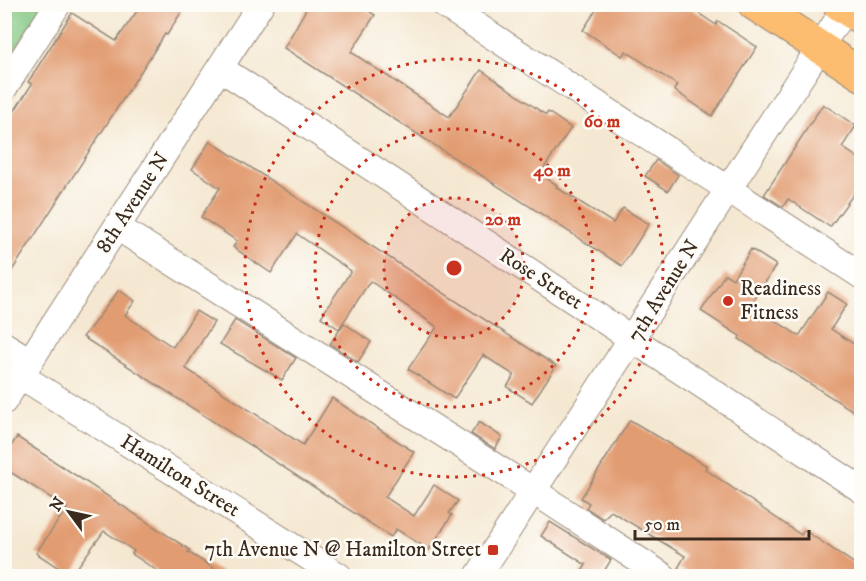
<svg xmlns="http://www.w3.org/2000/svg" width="866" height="581" viewBox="0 0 866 581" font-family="'IM FELL DW Pica',serif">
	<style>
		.green { fill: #81c680; stroke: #5e784f; stroke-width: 1.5 }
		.building { fill: #e29c72 }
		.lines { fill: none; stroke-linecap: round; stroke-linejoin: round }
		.minor-casing { stroke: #988978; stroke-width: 28 }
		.major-casing { stroke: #988978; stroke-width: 34 }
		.minor { stroke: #fff; stroke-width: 26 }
		.major { stroke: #fcbd6f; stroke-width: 32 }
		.ring { fill: none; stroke: #c8321e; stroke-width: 3; stroke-dasharray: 3 6 }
		.poi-dot { fill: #c8321e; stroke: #fdfcf7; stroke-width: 2 }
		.labels { text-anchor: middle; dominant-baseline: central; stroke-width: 5; stroke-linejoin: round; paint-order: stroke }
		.street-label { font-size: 21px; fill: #3b2a1e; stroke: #fdfcf7 }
		.poi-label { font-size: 21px; fill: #3b2a1e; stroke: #fdfcf7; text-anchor: start }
		.centre { fill: #c8321e; stroke: #fdfcf7; stroke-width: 3 }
		.ring-label { font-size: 18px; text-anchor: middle; font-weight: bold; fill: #c8321e; stroke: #fdfcf7; stroke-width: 5; stroke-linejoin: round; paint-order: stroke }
	</style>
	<rect width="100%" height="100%" fill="#fdfcf7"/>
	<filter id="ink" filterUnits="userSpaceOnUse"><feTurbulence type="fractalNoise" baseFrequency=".0167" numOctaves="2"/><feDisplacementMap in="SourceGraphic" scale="12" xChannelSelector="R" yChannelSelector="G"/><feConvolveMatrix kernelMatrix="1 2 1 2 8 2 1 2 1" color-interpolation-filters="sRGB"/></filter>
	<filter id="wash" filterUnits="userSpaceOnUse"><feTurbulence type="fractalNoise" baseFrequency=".008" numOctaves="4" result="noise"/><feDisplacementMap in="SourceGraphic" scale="24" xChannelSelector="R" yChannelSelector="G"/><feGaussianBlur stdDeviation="1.35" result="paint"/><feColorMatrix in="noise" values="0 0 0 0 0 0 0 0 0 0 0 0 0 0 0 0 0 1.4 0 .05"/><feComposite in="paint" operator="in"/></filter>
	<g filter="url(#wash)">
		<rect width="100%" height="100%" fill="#f5e8d2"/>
		<path class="green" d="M5,5H44L5,65Z"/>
		<g id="blocks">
			<g class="building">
				<path d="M142,4H172L182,11L167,35L165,34L4,283V127L32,84L28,82L72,13L116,41Z"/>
				<path d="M309,4H358L375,15L351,52L449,117L481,70L546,115L548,112L571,128L540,174L557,185L556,187L613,223L623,208L649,224L622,266L284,48Z"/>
				<path d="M600,4H685L716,25L718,21L757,47L712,116L674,90L677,85L626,51L622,56L583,30Z"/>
				<path d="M823,104L856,126L842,147L861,160V196L855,192L830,227L788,199L783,207L764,195Z"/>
				<path d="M210,141L556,366L532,403L507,387L514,375L483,355L454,399L408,369L437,327L370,281L339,329L321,317L351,271L297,234L271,273L233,247L237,241L201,217L220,188L192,169Z"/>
				<path d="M656,160L678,175L668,191L645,176Z"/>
				<path d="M751,249L776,265L751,305L799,336L828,292L847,304L831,329L861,349V416L739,339L740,336L701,311L725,274L733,279Z"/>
				<path d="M119,290L135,301L125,315L173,347L196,311L214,322L185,368L303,445L332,398L414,452L385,497L414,516L434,485L458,501L449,513L452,515L429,550L396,529L391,537L83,337Z"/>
				<path d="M235,320L296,358L282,380L220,344Z"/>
				<path d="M344,323L371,342L358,362L330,344Z"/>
				<path d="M630,420L707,466L705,469L801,535L804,530L861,568V576H692L678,568L685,556L611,511L603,519L586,508L589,503L581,498Z"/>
				<path d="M479,422L502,437L495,449L471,434Z"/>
				<path d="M17,437L190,550L188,552L226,576H165L132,554L134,551L104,531L71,576L36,553L67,508L4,468V457Z"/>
				<path d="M550,522L611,560L601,576H579L586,565L541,536Z"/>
			</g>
		</g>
	</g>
	<g filter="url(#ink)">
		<use href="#blocks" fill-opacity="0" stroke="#988978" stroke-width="1.5"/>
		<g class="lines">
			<defs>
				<g id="minor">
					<path d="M443,4L862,276"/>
					<path d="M220,68L862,490"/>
					<path d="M4,88L58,4"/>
					<path d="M117,227L535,492L663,576"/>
					<path d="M4,345L30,361"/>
					<path d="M21,376L339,576"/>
					<path d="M4,401L261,4"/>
					<path d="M478,576L848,4"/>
				</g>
				<g id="major">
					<path d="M754,4L862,75"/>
					<path d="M839,4L862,19"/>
				</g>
			</defs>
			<use href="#minor" class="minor-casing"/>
			<use href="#major" class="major-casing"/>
			<use href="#minor" class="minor"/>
			<use href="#major" class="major"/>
		</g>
	</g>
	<circle cx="454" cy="268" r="70" fill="#c8321e" fill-opacity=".12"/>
	<g class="ring">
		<circle cx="454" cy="268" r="70"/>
		<circle cx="454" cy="268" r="139"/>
		<circle cx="454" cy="268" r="209"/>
	</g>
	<g class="poi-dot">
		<circle cx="728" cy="301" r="6"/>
		<rect x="487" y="544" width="12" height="12" rx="3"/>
	</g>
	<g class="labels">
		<g class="street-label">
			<text transform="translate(133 203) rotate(-57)">8th Avenue N</text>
			<text transform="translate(541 279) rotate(33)">Rose Street</text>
			<text transform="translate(664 291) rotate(-58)">7th Avenue N</text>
			<text transform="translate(180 476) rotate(32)">Hamilton Street</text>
		</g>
		<g class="poi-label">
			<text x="740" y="289">Readiness<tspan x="740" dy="24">Fitness</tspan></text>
			<text x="481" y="550" text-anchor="end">7th Avenue N @ Hamilton Street</text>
		</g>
	</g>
	<circle cx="454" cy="268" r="9" class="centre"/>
	<g class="ring-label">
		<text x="602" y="127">60 m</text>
		<text x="552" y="176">40 m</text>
		<text x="503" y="225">20 m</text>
	</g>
	<rect width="866" height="581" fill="none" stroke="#fdfcf7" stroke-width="24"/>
	<g transform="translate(69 512) rotate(303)" stroke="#fdfcf7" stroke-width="4.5" paint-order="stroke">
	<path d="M0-4.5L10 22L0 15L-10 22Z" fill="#3b2a1e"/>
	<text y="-9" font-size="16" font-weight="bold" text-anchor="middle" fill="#3b2a1e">N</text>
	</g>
	<path d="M635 530v9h174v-9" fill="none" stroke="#3b2a1e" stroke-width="3"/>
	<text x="644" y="530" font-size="18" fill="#3b2a1e" stroke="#fdfcf7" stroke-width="4.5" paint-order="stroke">50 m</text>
</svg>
